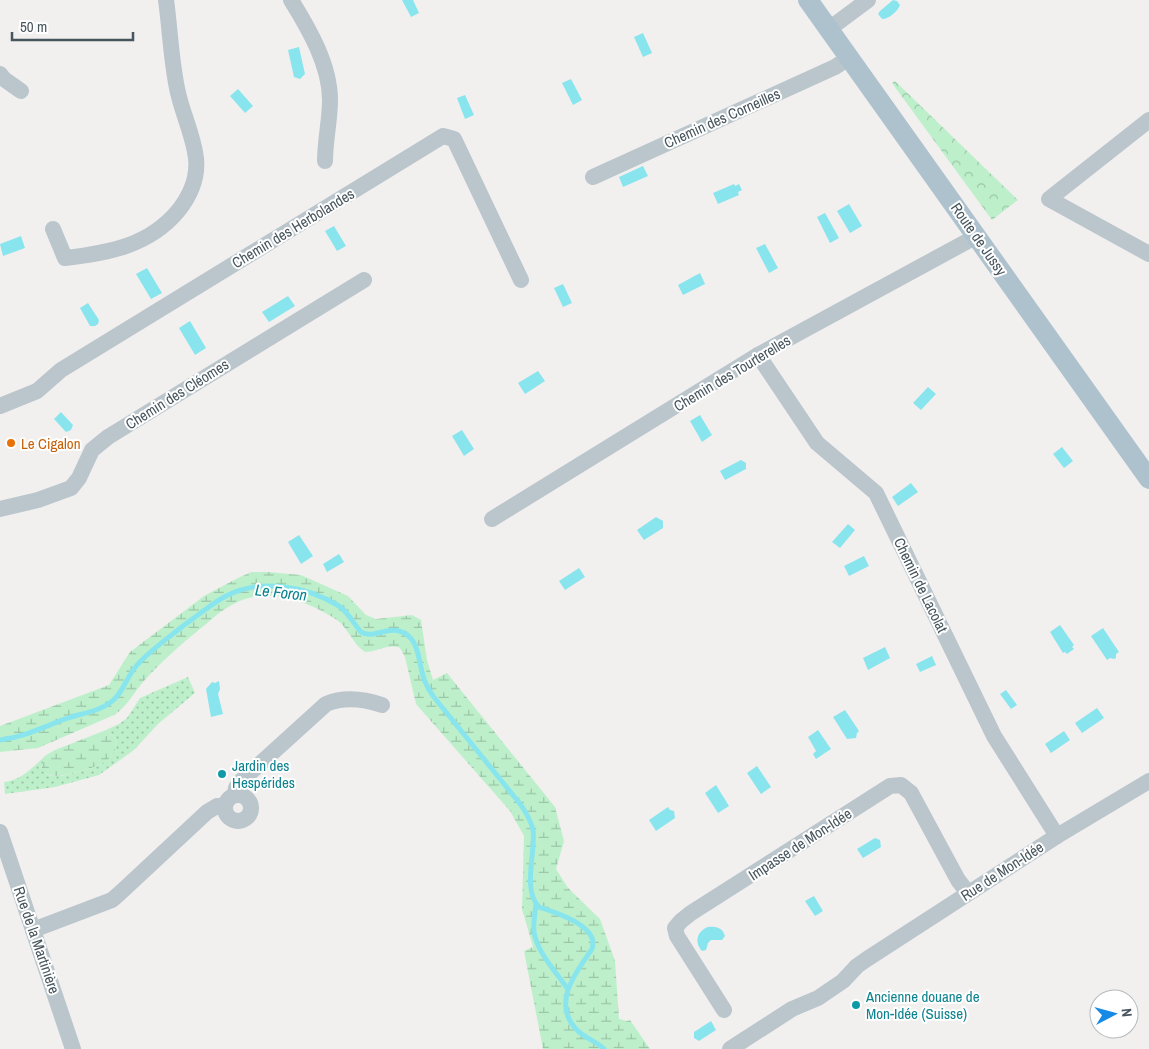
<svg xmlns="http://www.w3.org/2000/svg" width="1149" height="1049" viewBox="0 0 1149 1049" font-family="'Archivo Narrow',sans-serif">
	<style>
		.forest { fill: url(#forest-crowns) }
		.wetland { fill: url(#wetland-marsh) }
		.park { fill: url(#park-dots) }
		.water { fill: #89e5ed }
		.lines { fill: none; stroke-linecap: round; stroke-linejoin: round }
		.stream { stroke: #89e5ed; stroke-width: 5 }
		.minor { stroke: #bac6cc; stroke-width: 16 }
		.major { stroke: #aec2ce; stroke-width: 20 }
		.food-dot { fill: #e8710a; stroke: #fff; stroke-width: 2 }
		.culture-dot { fill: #0f9aa8; stroke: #fff; stroke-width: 2 }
		.labels { text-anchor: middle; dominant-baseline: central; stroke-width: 4; stroke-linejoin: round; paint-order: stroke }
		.street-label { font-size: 15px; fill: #47555d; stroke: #fff }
		.food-label { font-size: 15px; fill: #c56008; stroke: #fff; text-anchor: start }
		.culture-label { font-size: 15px; fill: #0d838f; stroke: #fff; text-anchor: start }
		.water-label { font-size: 16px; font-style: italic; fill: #0b838e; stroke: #fff }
	</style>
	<defs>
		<pattern id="forest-crowns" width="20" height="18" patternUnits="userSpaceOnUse" patternTransform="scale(1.25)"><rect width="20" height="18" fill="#bdf0ca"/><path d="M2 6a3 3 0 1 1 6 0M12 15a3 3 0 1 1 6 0" fill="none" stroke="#9bc5a7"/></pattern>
		<pattern id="wetland-marsh" width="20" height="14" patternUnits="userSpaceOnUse" patternTransform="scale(1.25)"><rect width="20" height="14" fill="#bdf0ca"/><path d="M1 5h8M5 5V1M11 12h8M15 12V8" fill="none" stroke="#9bc5a7"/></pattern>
		<pattern id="park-dots" width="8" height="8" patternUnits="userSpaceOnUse" patternTransform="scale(1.25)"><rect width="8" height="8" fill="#bdf0ca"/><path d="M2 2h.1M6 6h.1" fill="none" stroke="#9bc5a7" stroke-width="1.8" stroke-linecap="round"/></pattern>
	</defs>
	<rect width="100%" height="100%" fill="#f2efef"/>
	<path class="forest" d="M895,81L1018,200L992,220L892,83Z"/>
	<g class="wetland">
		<path d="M251,572H268L301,575L348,596L366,615L376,619L412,615L421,620L427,660L433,680L447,673L555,807L564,841L556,869L568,888L600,919L615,961L619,1019L627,1021L630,1020L650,1049H543L524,951L533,947L522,909L524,836L510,811L416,704L405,657L400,648C389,643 377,652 365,652C352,644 348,626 334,618C303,599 264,585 230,606C219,612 210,621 200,629C179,646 162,661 144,681C134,692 127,707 114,715L38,748L0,752V726L109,685L130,652L204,596L238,578Z"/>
		<path d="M106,730L114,736C123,759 97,767 81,771C67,774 54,780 42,771L41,763L46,755L55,750Z"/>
	</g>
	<path class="park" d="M188,677L195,693L158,724L134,750L99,775L55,787L5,794L4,782C21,781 34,766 46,755L41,767C43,771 45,774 49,775C58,778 68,774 77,772C94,768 123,760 114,736L106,730L119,724L127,718L140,698Z"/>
	<g class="water">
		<path d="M402,0H413L419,13L411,17Z"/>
		<path d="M893,0L897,1L900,5C898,11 889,19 882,19L878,14L880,11Z"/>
		<path d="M643,33L652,53L643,57L634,37Z"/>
		<path d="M299,47L305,74L300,79L294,77L288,50Z"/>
		<path d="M571,79L582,100L573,105L562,83Z"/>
		<path d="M238,89L253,106L245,113L230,96Z"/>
		<path d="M465,95L474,115L465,119L457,98Z"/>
		<path d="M643,166L648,176L623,187L619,177Z"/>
		<path d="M734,184L735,186L739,184L742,190L738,192L739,195L718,204L713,193Z"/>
		<path d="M849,204L862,226L850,233L837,211Z"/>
		<path d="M825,213L839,238L830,243L817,217Z"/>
		<path d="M334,226L346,246L337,251L325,231Z"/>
		<path d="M21,236L25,248L3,256L0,244Z"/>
		<path d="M765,244L778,268L769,273L756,248Z"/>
		<path d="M147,268L162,293L151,299L136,274Z"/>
		<path d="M700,273L705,284L683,295L678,285Z"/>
		<path d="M563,284L572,303L563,307L554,288Z"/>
		<path d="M288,296L295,306L269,322L262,312Z"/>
		<path d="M88,303L99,320L98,324L95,326H90L80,308Z"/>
		<path d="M190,321L206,348L195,355L179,328Z"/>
		<path d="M538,371L545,381L525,394L518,383Z"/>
		<path d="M928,387L936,394L921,410L913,403Z"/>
		<path d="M61,412L73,425L71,430L66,432L54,419Z"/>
		<path d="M700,415L712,435L702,442L690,421Z"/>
		<path d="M462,430L474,449L464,456L452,436Z"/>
		<path d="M1062,447L1073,461L1064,468L1053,454Z"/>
		<path d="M741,460L746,463V469L725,480L720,471Z"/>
		<path d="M911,483L918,492L898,506L892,497Z"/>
		<path d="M656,517L663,521V528L644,540L637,530Z"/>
		<path d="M848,524L855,530L840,548L832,542Z"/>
		<path d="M299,535L313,556L301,564L288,542Z"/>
		<path d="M339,554L344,562L327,572L323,564Z"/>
		<path d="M864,556L869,566L849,576L844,566Z"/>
		<path d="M579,568L585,577L565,590L559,581Z"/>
		<path d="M1060,625L1074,645L1072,647L1074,649L1067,654L1065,652L1063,653L1050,632Z"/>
		<path d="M1103,628L1119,652L1116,654V658L1114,659L1110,658L1107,660L1091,636Z"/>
		<path d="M885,647L890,658L868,670L863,658Z"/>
		<path d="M932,656L936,665L920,672L916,664Z"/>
		<path d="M219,681L220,689L218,694L223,714L211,717L206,689L212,682L215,683Z"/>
		<path d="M1006,690L1017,705L1011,709L1000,694Z"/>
		<path d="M1097,708L1104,718L1082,733L1075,723Z"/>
		<path d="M845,710L859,731L857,733L856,738L847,739L833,717Z"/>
		<path d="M818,730L831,749L816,759L813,754L816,751L808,737Z"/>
		<path d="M1064,731L1070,740L1051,753L1045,744Z"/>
		<path d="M757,766L771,787L761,794L747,773Z"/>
		<path d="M716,785L729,806L718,813L705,793Z"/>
		<path d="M668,807L670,810L674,811L675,818L656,831L649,820Z"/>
		<path d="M875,838L880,840L881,847L863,858L857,849Z"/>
		<path d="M814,896L823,911L815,916L805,901Z"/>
		<path d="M708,927C716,926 723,928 725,936L722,940H711L708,943L706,950L702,951C694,942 697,931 708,927Z"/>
		<path d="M711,1021L716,1030L699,1041L694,1038V1032Z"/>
	</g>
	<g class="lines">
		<g class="stream">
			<path d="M0,740C25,737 45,726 68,718C83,713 98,712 111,702C124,693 127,674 139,663C152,649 168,638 183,626C197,616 211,604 226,596C261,578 306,586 339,606C347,611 354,624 361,632C373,639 386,627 399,631C419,636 418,659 423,676C425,683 429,690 433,696L521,805C526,813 531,820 533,830C536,851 522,890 539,907C555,912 600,926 592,949C577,971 551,1002 576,1029C584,1038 596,1041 604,1049"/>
			<path d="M536,904C535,913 533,923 534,932C537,952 556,972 567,988"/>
		</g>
		<g class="minor">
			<path d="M291,0C309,29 330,65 330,100C330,120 325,141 325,161"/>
			<path d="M829,29L868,0"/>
			<path d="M0,74L4,79L21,91"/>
			<path d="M1149,120L1049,199L1149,254"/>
			<path d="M593,177L835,67L849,58"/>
			<path d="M53,229L65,258C108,253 149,246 178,211C190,196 198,177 196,158C193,133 181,111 177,88C171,59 170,29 166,0"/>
			<path d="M758,355L817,443L876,493L994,736L1057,836"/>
			<path d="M0,406L37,391L61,370L443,136L454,139L521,280"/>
			<path d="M0,509L38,500L71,488L79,478L92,450L108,437L364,280"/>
			<path d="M492,519L758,355L977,236"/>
			<circle cx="238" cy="808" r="13"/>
			<path d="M235,795L236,788L240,782L326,704C345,696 364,699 382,705"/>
			<path d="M0,832L73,1049"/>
			<path d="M33,930L112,900L120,893L207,812L217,806H225"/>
			<path d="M724,1010L677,936L675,928L681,921L691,913L890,786L901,785L911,793L958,880L968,893"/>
			<path d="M730,1049L792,1009L818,998L843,981L857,966L867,959L1057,836L1149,781"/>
		</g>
		<path class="major" d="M808,0L1149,479"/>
	</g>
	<circle class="food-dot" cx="11" cy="443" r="5"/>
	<g class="culture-dot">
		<circle cx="222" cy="774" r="5"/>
		<circle cx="856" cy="1005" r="5"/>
	</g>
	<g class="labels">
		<g class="street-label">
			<text transform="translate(722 118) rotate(-24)">Chemin des Corneilles</text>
			<text transform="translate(293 228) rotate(-31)">Chemin des Herbolandes</text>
			<text transform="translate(979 239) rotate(55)">Route de Jussy</text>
			<text transform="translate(732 373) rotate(-31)">Chemin des Tourterelles</text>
			<text transform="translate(177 394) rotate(-32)">Chemin des Cléomes</text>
			<text transform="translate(921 585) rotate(64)">Chemin de Lacolat</text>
			<text transform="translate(800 844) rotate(-33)">Impasse de Mon-Idée</text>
			<text transform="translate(1002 871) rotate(-33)">Rue de Mon-Idée</text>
			<text transform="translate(37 940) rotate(71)">Rue de la Martinière</text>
		</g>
		<g class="food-label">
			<text x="21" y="443">Le Cigalon</text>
		</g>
		<g class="culture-label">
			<text x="232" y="765">Jardin des<tspan x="232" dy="17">Hespérides</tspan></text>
			<text x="866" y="996">Ancienne douane de<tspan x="866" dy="17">Mon-Idée (Suisse)</tspan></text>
		</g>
		<g class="water-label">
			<text transform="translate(281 592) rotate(6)">Le Foron</text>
		</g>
	</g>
	<g transform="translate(1114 1014) rotate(84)"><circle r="24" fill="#ffffff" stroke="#b5bbbe"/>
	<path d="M0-4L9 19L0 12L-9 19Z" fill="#168ae4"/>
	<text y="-8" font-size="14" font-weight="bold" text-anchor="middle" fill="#47555d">N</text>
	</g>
	<path d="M12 32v8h121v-8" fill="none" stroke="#47555d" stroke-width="2.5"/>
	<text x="20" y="32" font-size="15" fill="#47555d" stroke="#ffffff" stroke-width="4" paint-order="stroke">50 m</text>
</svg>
